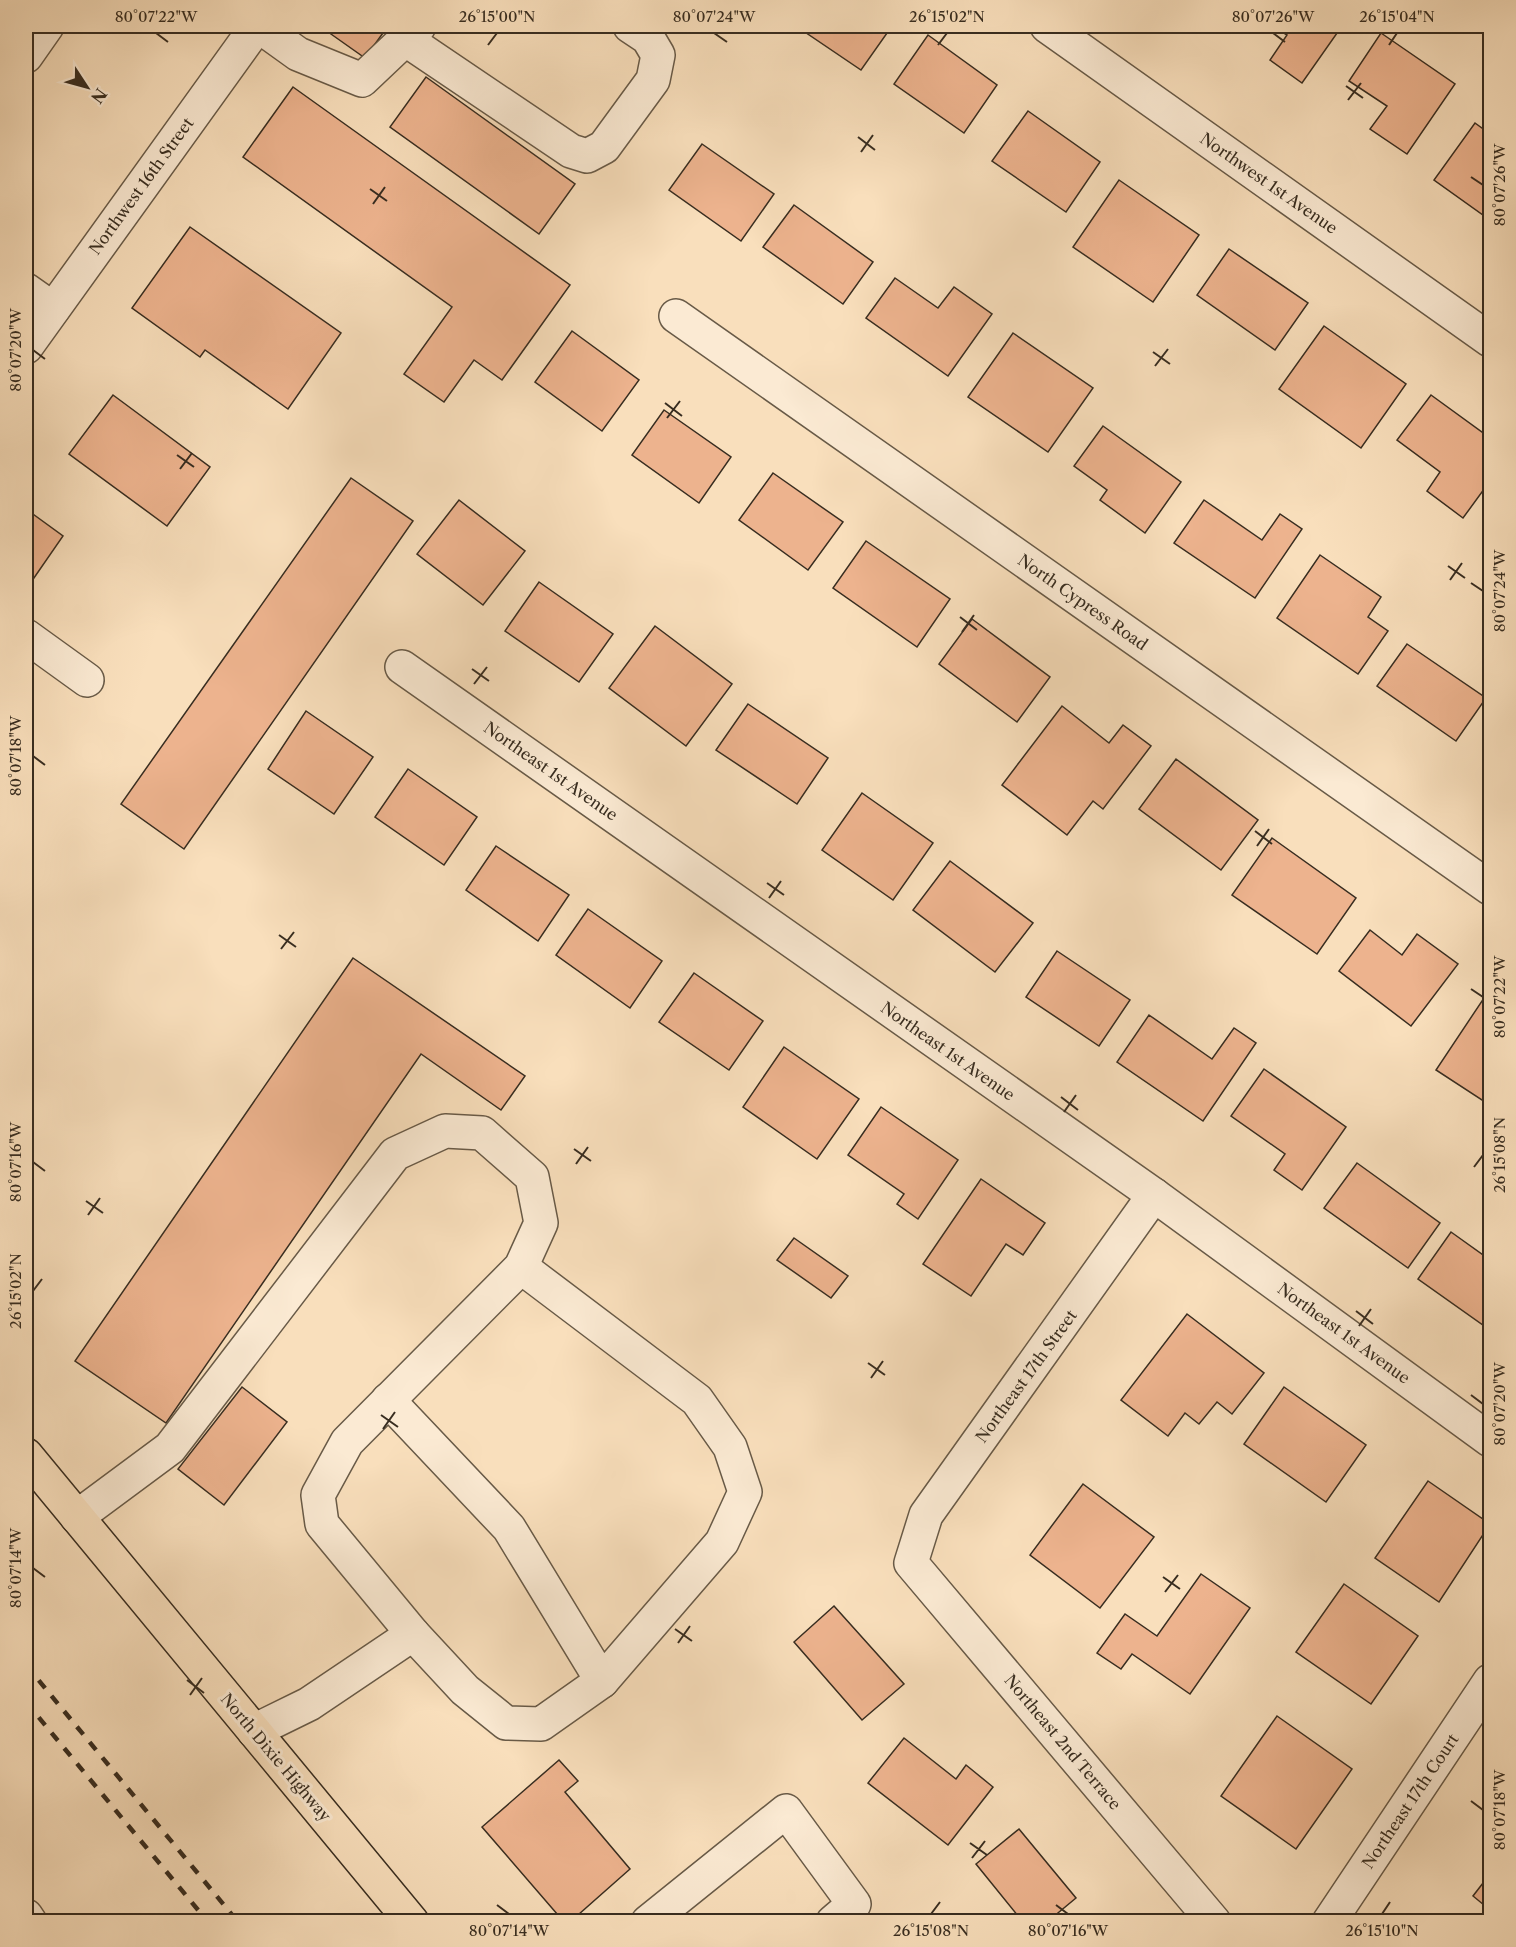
<svg xmlns="http://www.w3.org/2000/svg" width="1516" height="1947" viewBox="0 0 1516 1947" font-family="'Libre Caslon Text',serif">
	<style>
		.building { fill: #edb38e; stroke: #382d20; stroke-width: 1.5 }
		.lines { fill: none; stroke-linecap: round; stroke-linejoin: round }
		.minor-casing { stroke: #685a47; stroke-width: 36 }
		.major-casing { stroke: #382d20; stroke-width: 36 }
		.minor { stroke: #fbead3; stroke-width: 33 }
		.major { stroke: #f9dfbc; stroke-width: 33 }
		.rail { stroke: #382d20; stroke-width: 4.5; stroke-dasharray: 10 10; stroke-linecap: butt }
		.ticks { fill: none; stroke: #382d20; stroke-width: 2 }
		.labels { text-anchor: middle; dominant-baseline: central; stroke-width: 6; stroke-linejoin: round; paint-order: stroke }
		.street-label { font-size: 16px; fill: #382d20; stroke: #fbead3 }
		.neatline { fill: none; stroke: #382d20; stroke-width: 2 }
		.ticks-label { font-size: 15px; text-anchor: middle; fill: #382d20 }
	</style>
	<rect width="100%" height="100%" fill="#f9dfbc"/>
	<filter id="stains"><feTurbulence type="fractalNoise" baseFrequency=".00333" numOctaves="4"/><feColorMatrix values="0 0 0 0 .2 0 0 0 0 .09 0 0 0 0 .02 0 0 0 .5 -.17"/></filter>
	<radialGradient id="worn" r=".72"><stop offset=".6" stop-color="#630" stop-opacity="0"/><stop offset="1" stop-color="#630" stop-opacity=".3"/></radialGradient>
	<g class="building">
		<path d="M322,26H388L365,58L321,27Z"/>
		<path d="M796,26H892L861,70Z"/>
		<path d="M1273,26H1342L1302,83L1270,60L1287,35Z"/>
		<path d="M1381,33L1455,84L1407,154L1370,129L1387,106L1349,81Z"/>
		<path d="M928,35L997,85L964,133L894,84Z"/>
		<path d="M426,77L575,184L539,234L390,127Z"/>
		<path d="M293,87L570,285L502,380L474,360L444,402L404,374L452,307L243,157Z"/>
		<path d="M1028,111L1100,162L1066,212L992,161Z"/>
		<path d="M1475,123L1490,134V220L1434,180Z"/>
		<path d="M702,144L774,194L741,241L669,190Z"/>
		<path d="M1119,180L1199,235L1153,302L1073,247Z"/>
		<path d="M794,205L873,262L843,304L763,247Z"/>
		<path d="M190,227L341,333L288,409L205,350L200,357L132,308Z"/>
		<path d="M1229,249L1308,303L1275,350L1197,295Z"/>
		<path d="M895,278L938,308L954,287L992,314L948,376L866,318Z"/>
		<path d="M1324,326L1406,384L1361,448L1279,389Z"/>
		<path d="M572,331L639,380L602,431L535,382Z"/>
		<path d="M1013,333L1093,388L1048,452L968,397Z"/>
		<path d="M113,395L210,467L167,526L69,454Z"/>
		<path d="M1431,395L1490,438V481L1463,518L1427,491L1440,472L1397,440Z"/>
		<path d="M664,410L731,457L699,503L632,455Z"/>
		<path d="M1103,426L1181,482L1145,533L1100,500L1107,490L1074,466Z"/>
		<path d="M773,473L843,522L808,570L739,520Z"/>
		<path d="M351,478L413,521L184,849L121,804Z"/>
		<path d="M459,500L525,551L483,605L417,554Z"/>
		<path d="M1204,500L1262,540L1280,514L1302,529L1255,598L1174,543Z"/>
		<path d="M26,509L63,536L27,588L26,587Z"/>
		<path d="M866,541L950,599L917,647L833,588Z"/>
		<path d="M1320,555L1381,597L1368,617L1388,631L1358,674L1277,618Z"/>
		<path d="M539,582L613,634L579,682L505,631Z"/>
		<path d="M972,619L1050,677L1017,722L939,664Z"/>
		<path d="M655,626L732,684L686,746L609,688Z"/>
		<path d="M1407,644L1486,698L1456,741L1377,686Z"/>
		<path d="M748,704L828,758L797,804L716,750Z"/>
		<path d="M1062,706L1109,743L1123,725L1151,746L1103,809L1093,801L1067,835L1002,785Z"/>
		<path d="M306,711L373,757L334,814L268,769Z"/>
		<path d="M1176,759L1258,820L1221,870L1139,809Z"/>
		<path d="M408,769L477,817L444,865L375,817Z"/>
		<path d="M862,793L933,843L893,900L822,850Z"/>
		<path d="M1272,838L1356,898L1317,954L1232,895Z"/>
		<path d="M496,846L569,895L538,941L466,890Z"/>
		<path d="M950,861L1033,923L995,972L913,910Z"/>
		<path d="M588,909L662,961L630,1008L556,955Z"/>
		<path d="M1370,930L1402,955L1417,934L1458,964L1411,1026L1339,971Z"/>
		<path d="M1057,951L1130,1000L1099,1046L1026,997Z"/>
		<path d="M353,958L525,1076L501,1110L421,1054L166,1423L75,1361Z"/>
		<path d="M694,973L763,1021L729,1070L659,1022Z"/>
		<path d="M1486,995L1490,998V1094L1485,1102L1436,1070Z"/>
		<path d="M1149,1015L1212,1059L1234,1028L1256,1043L1203,1121L1117,1062Z"/>
		<path d="M784,1047L859,1099L817,1159L743,1107Z"/>
		<path d="M1264,1069L1346,1127L1302,1190L1274,1170L1285,1154L1231,1116Z"/>
		<path d="M881,1107L958,1160L918,1219L897,1204L904,1194L848,1155Z"/>
		<path d="M1357,1163L1440,1223L1408,1268L1324,1208Z"/>
		<path d="M981,1179L1045,1223L1023,1255L1006,1244L971,1296L923,1264Z"/>
		<path d="M1451,1232L1490,1260V1330L1418,1279Z"/>
		<path d="M794,1238L848,1276L831,1298L777,1260Z"/>
		<path d="M1187,1314L1264,1373L1232,1414L1217,1402L1199,1424L1185,1413L1168,1436L1121,1400Z"/>
		<path d="M242,1387L287,1422L224,1505L178,1469Z"/>
		<path d="M1284,1387L1366,1445L1326,1502L1244,1444Z"/>
		<path d="M1428,1481L1490,1524L1439,1602L1375,1558Z"/>
		<path d="M1083,1484L1154,1537L1100,1608L1030,1555Z"/>
		<path d="M1201,1574L1250,1608L1190,1694L1132,1654L1121,1669L1097,1653L1125,1614L1157,1636Z"/>
		<path d="M1344,1584L1418,1636L1371,1704L1296,1652Z"/>
		<path d="M834,1606L904,1684L862,1720L794,1642Z"/>
		<path d="M1277,1716L1352,1769L1296,1849L1221,1796Z"/>
		<path d="M904,1738L956,1779L966,1765L993,1787L948,1845L868,1783Z"/>
		<path d="M559,1760L578,1781L565,1792L630,1869L570,1922H564L482,1827Z"/>
		<path d="M1019,1829L1076,1898L1047,1922H1023L976,1864Z"/>
		<path d="M1490,1874V1910L1473,1896Z"/>
	</g>
	<g class="lines">
		<defs>
			<g id="minor">
				<path d="M259,26L298,54L362,80L419,26"/>
				<path d="M1047,26L1490,340"/>
				<path d="M405,39L571,151L587,156L604,147L653,80L658,55L648,38L630,26"/>
				<path d="M26,56L47,26"/>
				<path d="M26,290L53,309"/>
				<path d="M676,316L1490,888"/>
				<path d="M26,347L257,26"/>
				<path d="M26,636L87,680"/>
				<path d="M402,667L1154,1195L1490,1440"/>
				<path d="M1154,1195L926,1515L911,1563L1214,1922"/>
				<path d="M388,1400L509,1528L602,1681L722,1542L745,1492L730,1447L697,1400L521,1267"/>
				<path d="M77,1517L170,1448L395,1154L445,1131L482,1133L532,1177L541,1223L521,1267L347,1442L318,1495L322,1524L413,1634L309,1704L254,1731"/>
				<path d="M413,1634L465,1690L506,1723L541,1724L602,1681"/>
				<path d="M26,1916L30,1922"/>
				<path d="M648,1922L786,1811L854,1904L833,1922"/>
				<path d="M1329,1922L1490,1681"/>
			</g>
			<path id="major" d="M26,1455L412,1922"/>
		</defs>
		<use href="#minor" class="minor-casing"/>
		<use href="#major" class="major-casing"/>
		<use href="#minor" class="minor"/>
		<use href="#major" class="major"/>
		<g class="rail">
			<path d="M26,1665L238,1922"/>
			<path d="M26,1702L208,1922"/>
		</g>
	</g>
	<path class="ticks" d="M156,33L168,42M714,33L727,42M1273,33L1285,42M488,45L497,33M938,45L947,33M1389,45L1397,33M1346,86L1363,98M1348,100L1361,83M858,137L875,150M861,152L873,135M1471,177L1483,185M370,189L387,201M373,204L385,187M33,350L45,359M1153,352L1170,364M1155,366L1168,349M665,403L682,416M667,418L680,401M177,455L194,467M180,469L192,453M1448,566L1465,578M1450,580L1462,563M1471,583L1483,591M960,617L977,630M962,632L974,615M472,669L489,681M474,684L487,667M33,756L45,765M1255,831L1272,844M1257,846L1269,829M767,883L784,895M769,898L781,881M279,935L296,947M281,949L294,932M1471,989L1483,997M1061,1097L1078,1110M1064,1112L1076,1095M574,1149L591,1161M33,1162L45,1171M576,1164L588,1147M1474,1167L1483,1155M86,1201L103,1213M88,1215L100,1198M33,1291L42,1279M1356,1311L1373,1324M1359,1326L1371,1309M868,1363L885,1375M871,1378L883,1361M1471,1395L1483,1404M381,1415L398,1427M383,1429L395,1412M33,1568L45,1577M1163,1577L1180,1589M1165,1592L1178,1575M675,1629L692,1641M678,1643L690,1626M187,1680L204,1693M190,1695L202,1678M1471,1801L1483,1810M970,1843L987,1855M972,1858L985,1841M497,1905L509,1914M1056,1905L1068,1914M931,1914L940,1902M1382,1914L1390,1902"/>
	<g class="labels">
		<g class="street-label">
			<text transform="translate(1269 183) rotate(35)">Northwest 1st Avenue</text>
			<text transform="translate(141 186) rotate(-54)">Northwest 16th Street</text>
			<text transform="translate(1083 602) rotate(35)">North Cypress Road</text>
			<text transform="translate(551 771) rotate(35)">Northeast 1st Avenue</text>
			<text transform="translate(948 1051) rotate(35)">Northeast 1st Avenue</text>
			<text transform="translate(1344 1333) rotate(36)">Northeast 1st Avenue</text>
			<text transform="translate(1026 1376) rotate(-54)">Northeast 17th Street</text>
			<text transform="translate(1063 1742) rotate(50)">Northeast 2nd Terrace</text>
			<text transform="translate(276 1757) rotate(50)">North Dixie Highway</text>
			<text transform="translate(1410 1801) rotate(-56)">Northeast 17th Court</text>
		</g>
	</g>
	<rect width="1516" height="1947" fill="none" stroke="#f9dfbc" stroke-width="66"/>
	<g transform="translate(87 87) rotate(126)" stroke="#fbead3" stroke-width="4.5" paint-order="stroke">
	<path d="M0-4.5L10 22L0 15L-10 22Z" fill="#382d20"/>
	<text y="-9" font-size="16" font-weight="bold" text-anchor="middle" fill="#382d20">N</text>
	</g>
	<rect x="33" y="33" width="1450" height="1881" class="neatline"/>
	<g class="ticks-label">
		<text x="156" y="22">80°07'22"W</text>
		<text x="497" y="22">26°15'00"N</text>
		<text x="714" y="22">80°07'24"W</text>
		<text x="947" y="22">26°15'02"N</text>
		<text x="1273" y="22">80°07'26"W</text>
		<text x="1397" y="22">26°15'04"N</text>
		<text transform="translate(1500 185) rotate(-90)" y="5">80°07'26"W</text>
		<text transform="translate(16 350) rotate(-90)" y="5">80°07'20"W</text>
		<text transform="translate(1500 591) rotate(-90)" y="5">80°07'24"W</text>
		<text transform="translate(16 756) rotate(-90)" y="5">80°07'18"W</text>
		<text transform="translate(1500 997) rotate(-90)" y="5">80°07'22"W</text>
		<text transform="translate(1500 1155) rotate(-90)" y="5">26°15'08"N</text>
		<text transform="translate(16 1162) rotate(-90)" y="5">80°07'16"W</text>
		<text transform="translate(16 1291) rotate(-90)" y="5">26°15'02"N</text>
		<text transform="translate(1500 1404) rotate(-90)" y="5">80°07'20"W</text>
		<text transform="translate(16 1568) rotate(-90)" y="5">80°07'14"W</text>
		<text transform="translate(1500 1810) rotate(-90)" y="5">80°07'18"W</text>
		<text x="509" y="1936">80°07'14"W</text>
		<text x="931" y="1936">26°15'08"N</text>
		<text x="1068" y="1936">80°07'16"W</text>
		<text x="1382" y="1936">26°15'10"N</text>
	</g>
	<rect width="100%" height="100%" filter="url(#stains)"/>
	<rect width="100%" height="100%" fill="url(#worn)"/>
</svg>
